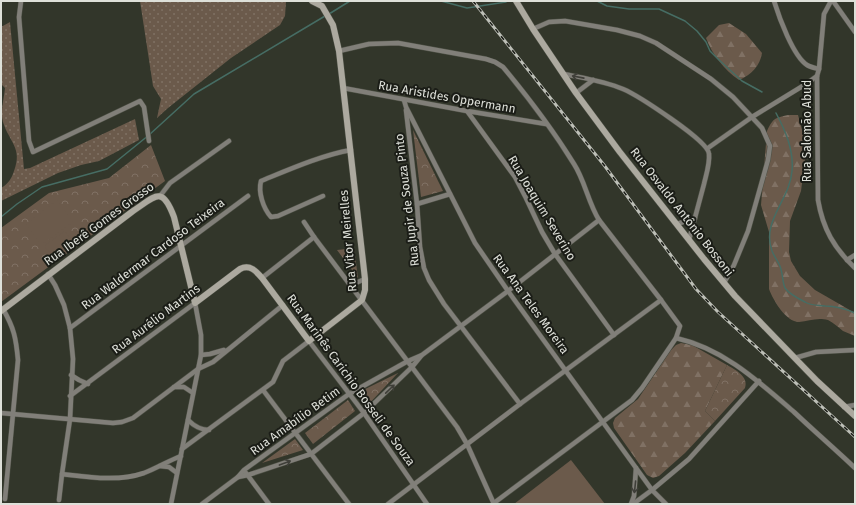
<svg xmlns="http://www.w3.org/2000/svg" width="856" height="505" viewBox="0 0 856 505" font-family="'Fira Sans',sans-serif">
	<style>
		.grass { fill: url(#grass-dots) }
		.forest { fill: url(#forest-firs) }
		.park { fill: url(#park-crowns) }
		.garden { fill: #6b5a4b }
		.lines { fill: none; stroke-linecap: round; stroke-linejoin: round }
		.stream { stroke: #466d64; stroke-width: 1.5 }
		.street-casing { stroke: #4e5146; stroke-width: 5.5 }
		.secondary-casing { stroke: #4e5146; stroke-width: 7 }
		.street { stroke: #817f79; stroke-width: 4.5 }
		.secondary { stroke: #aca99f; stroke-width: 6 }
		.rail-casing { stroke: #bdbfb7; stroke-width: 3 }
		.rail { stroke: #1b1d17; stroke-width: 1.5; stroke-dasharray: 4.5; stroke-linecap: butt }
		.oneway { stroke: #3f3f39 }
		.labels { text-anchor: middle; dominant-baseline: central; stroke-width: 4; stroke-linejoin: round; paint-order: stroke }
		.street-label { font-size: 12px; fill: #dee0d9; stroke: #1b1d17 }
	</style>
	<defs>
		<pattern id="grass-dots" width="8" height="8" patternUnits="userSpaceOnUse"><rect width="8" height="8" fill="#6b5a4b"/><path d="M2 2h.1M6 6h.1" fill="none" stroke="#807164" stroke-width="1.8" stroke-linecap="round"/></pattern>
		<pattern id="forest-firs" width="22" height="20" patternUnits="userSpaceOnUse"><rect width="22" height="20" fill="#6b5a4b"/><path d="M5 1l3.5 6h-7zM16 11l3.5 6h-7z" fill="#807164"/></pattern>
		<pattern id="park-crowns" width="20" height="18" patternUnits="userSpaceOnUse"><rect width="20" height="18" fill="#6b5a4b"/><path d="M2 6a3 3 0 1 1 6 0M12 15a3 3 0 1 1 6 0" fill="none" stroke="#807164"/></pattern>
	</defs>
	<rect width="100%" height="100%" fill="#32362a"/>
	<g class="grass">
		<path d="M140,1H284L286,2L285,16L280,25L231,58L168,108L157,118L161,99L153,86Z"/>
		<path d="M10,22L24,169L30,168L135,119L139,140L99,161L81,165L58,173L1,201V188C8,184 12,178 14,171C23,148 9,142 3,122C0,112 4,99 5,88L1,84V27Z"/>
	</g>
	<g class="forest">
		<path d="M729,23L746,34L762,53C760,66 751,75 739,80C724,70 712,54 706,38L719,25Z"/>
		<path d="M788,115H798L805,141V161L801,191L790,221L789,252L791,261L800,276L815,290L855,313V336C851,334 847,333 843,331C838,327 834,323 828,320C817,317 809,321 799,322C786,322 773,300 769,289V232L761,205L767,131C773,118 775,118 788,115Z"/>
		<path d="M681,343L692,345L727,365L705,411L715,421L685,453L659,476L653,478L647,475L614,428L613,423L615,418L638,399L671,350L676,345Z"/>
	</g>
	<g class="park">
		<path d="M413,130L443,191L421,197Z"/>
		<path d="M151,145L165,181L1,302V228L49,193L109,178Z"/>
		<path d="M354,248L358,278L337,250Z"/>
		<path d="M727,365C736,370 749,377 745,388L715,421L705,411Z"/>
		<path d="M398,373L366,407L355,394Z"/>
		<path d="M348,400L355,411L313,444L305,433Z"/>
		<path d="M295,439L303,450L262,463Z"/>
	</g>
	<g class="garden">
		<path d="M57,200L73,222L41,245L26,224Z"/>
		<path d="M65,231L73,243L54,257L44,246Z"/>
		<path d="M571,460L605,504H514Z"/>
	</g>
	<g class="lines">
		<g class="stream">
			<path d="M441,1L467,8L506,2"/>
			<path d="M597,1L607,6L629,9H659L685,21L697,31L706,42L710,51L718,59L742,81L762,92"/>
			<path d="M329,14L350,1"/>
			<path d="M776,113C785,130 794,150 792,171C790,200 761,221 772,251C774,256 777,260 779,264C783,271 782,281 785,288C789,294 799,299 805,302C811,306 819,305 825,306C835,306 846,309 855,313"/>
			<path d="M1,217L17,204L42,187L107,169L149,135L194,94L325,16"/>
		</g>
		<defs>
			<g id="street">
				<path d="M21,1L19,17L29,141L33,152L140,101L144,107L149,141"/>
				<path d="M774,1C779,17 793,56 807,65C810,67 815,68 819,69"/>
				<path d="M831,1L824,14L819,69L817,76L818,200C823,229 834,248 855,268"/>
				<path d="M833,1L855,32"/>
				<path d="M533,29L549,22L565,21L617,30L640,36L656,43L711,79L733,97L762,128L770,146L768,160L748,231L734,265L724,283"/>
				<path d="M339,51L369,44L398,43L486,59L495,62L503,67C528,97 553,130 574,164C585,181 588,202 599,220L661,300L680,326L676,338L672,344L642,388L632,400L494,503"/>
				<path d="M564,74C583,78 604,81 623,89C637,95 709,141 709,154C710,164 706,175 704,184C699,203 694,221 689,240"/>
				<path d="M343,88L467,111L546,124"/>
				<path d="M576,93L593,80"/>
				<path d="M404,100L406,107L475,243L508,291L652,490L666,504"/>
				<path d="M406,110L417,204L420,247L424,268L429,280L444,304L520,404"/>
				<path d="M467,111L515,177L526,198L542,232L555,254L614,335"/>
				<path d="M708,148L752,117L806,84L817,76"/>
				<path d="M160,196L170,183L229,141"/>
				<path d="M323,196L278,216L271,217C263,208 258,192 261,181C288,170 322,155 351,150"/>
				<path d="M417,204L450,194"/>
				<path d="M304,222L314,237L457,427L467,444L494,504"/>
				<path d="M677,224L695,218"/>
				<path d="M847,260L855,255"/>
				<path d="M48,274L55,285L64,305L70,328L73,359L70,419L62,474L59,500"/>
				<path d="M262,278L314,237"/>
				<path d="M351,285L365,279"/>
				<path d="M3,309C14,328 16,338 18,360L5,499"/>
				<path d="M70,328L248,196"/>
				<path d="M676,338C724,349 758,381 794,412C814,431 835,449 855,468"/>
				<path d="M201,355L210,354L224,350"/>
				<path d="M795,358L816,352L855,350"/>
				<path d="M71,375L79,380L88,384"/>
				<path d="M174,387H184L193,393"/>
				<path d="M263,390L349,504"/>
				<path d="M70,396L195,303L201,335V355L171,504"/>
				<path d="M844,407L855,405"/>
				<path d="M1,413L113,423L122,422L133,418L198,369L213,362L283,305"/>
				<path d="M188,420C194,426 200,430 209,430"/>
				<path d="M182,449L273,382L283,361L309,341L364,413L427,504"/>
				<path d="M160,466L169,467L177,473"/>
				<path d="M246,473L269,504"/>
				<path d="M62,474C88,477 118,482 144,473C157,468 168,461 181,456"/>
				<path d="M238,477L248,475L311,454L364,413L412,367L421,356"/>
				<path d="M202,504L238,477L244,470L349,394L408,361L422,355L508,291L599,220"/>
				<path d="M388,504L520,404L661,300"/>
				<path d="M631,504L634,496L636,468"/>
				<path d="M633,504L652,490L689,459L759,381"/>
			</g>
			<g id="secondary">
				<path d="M516,1L533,29L576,93L619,151L704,259L735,296L817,381L855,416"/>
				<path d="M1,311L133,211C156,196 162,185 174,217L195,303L240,269C250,264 256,271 262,278L309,341L362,300L365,290V279L339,51L333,25L322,6L312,1"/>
			</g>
		</defs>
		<use href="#street" class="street-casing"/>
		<use href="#secondary" class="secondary-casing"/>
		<use href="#street" class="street"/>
		<use href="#secondary" class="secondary"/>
		<defs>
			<path id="rail" d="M473,1L604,165L696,289L718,312L855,437"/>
		</defs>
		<use href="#rail" class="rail-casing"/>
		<use href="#rail" class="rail"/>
	</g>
	<defs><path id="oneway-shaft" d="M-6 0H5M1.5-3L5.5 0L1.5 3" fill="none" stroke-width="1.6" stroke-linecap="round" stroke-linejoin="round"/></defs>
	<g class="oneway">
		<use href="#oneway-shaft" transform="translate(578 77) rotate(-169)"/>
		<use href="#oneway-shaft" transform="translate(390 389) rotate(-44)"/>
		<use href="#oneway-shaft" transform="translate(285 463) rotate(-20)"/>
		<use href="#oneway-shaft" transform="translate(635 487) rotate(96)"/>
	</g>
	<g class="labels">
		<g class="street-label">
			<text transform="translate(447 97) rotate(10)">Rua Aristides Oppermann</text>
			<text transform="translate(807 131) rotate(-90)">Rua Salomão Abud</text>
			<text transform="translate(407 200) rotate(-97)">Rua Jupir de Souza Pinto</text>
			<text transform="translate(542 208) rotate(59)">Rua Joaquim Severino</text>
			<text transform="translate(682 212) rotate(52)">Rua Osvaldo Antônio Bossoni</text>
			<text transform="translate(99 224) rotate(-36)">Rua Iberê Gomes Grosso</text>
			<text transform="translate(348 241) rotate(-95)">Rua Vitor Meirelles</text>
			<text transform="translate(153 254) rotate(-37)">Rua Waldermar Cardoso Teixeira</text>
			<text transform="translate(531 304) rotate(54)">Rua Ana Teles Moreira</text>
			<text transform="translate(156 319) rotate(-37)">Rua Aurélio Martins</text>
			<text transform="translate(351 380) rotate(54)">Rua Marinês Carichio Bosseli de Souza</text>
			<text transform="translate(295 421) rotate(-36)">Rua Amabílio Betim</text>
		</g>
	</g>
	<rect width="856" height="505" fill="none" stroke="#dee0d9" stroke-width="4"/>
</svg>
